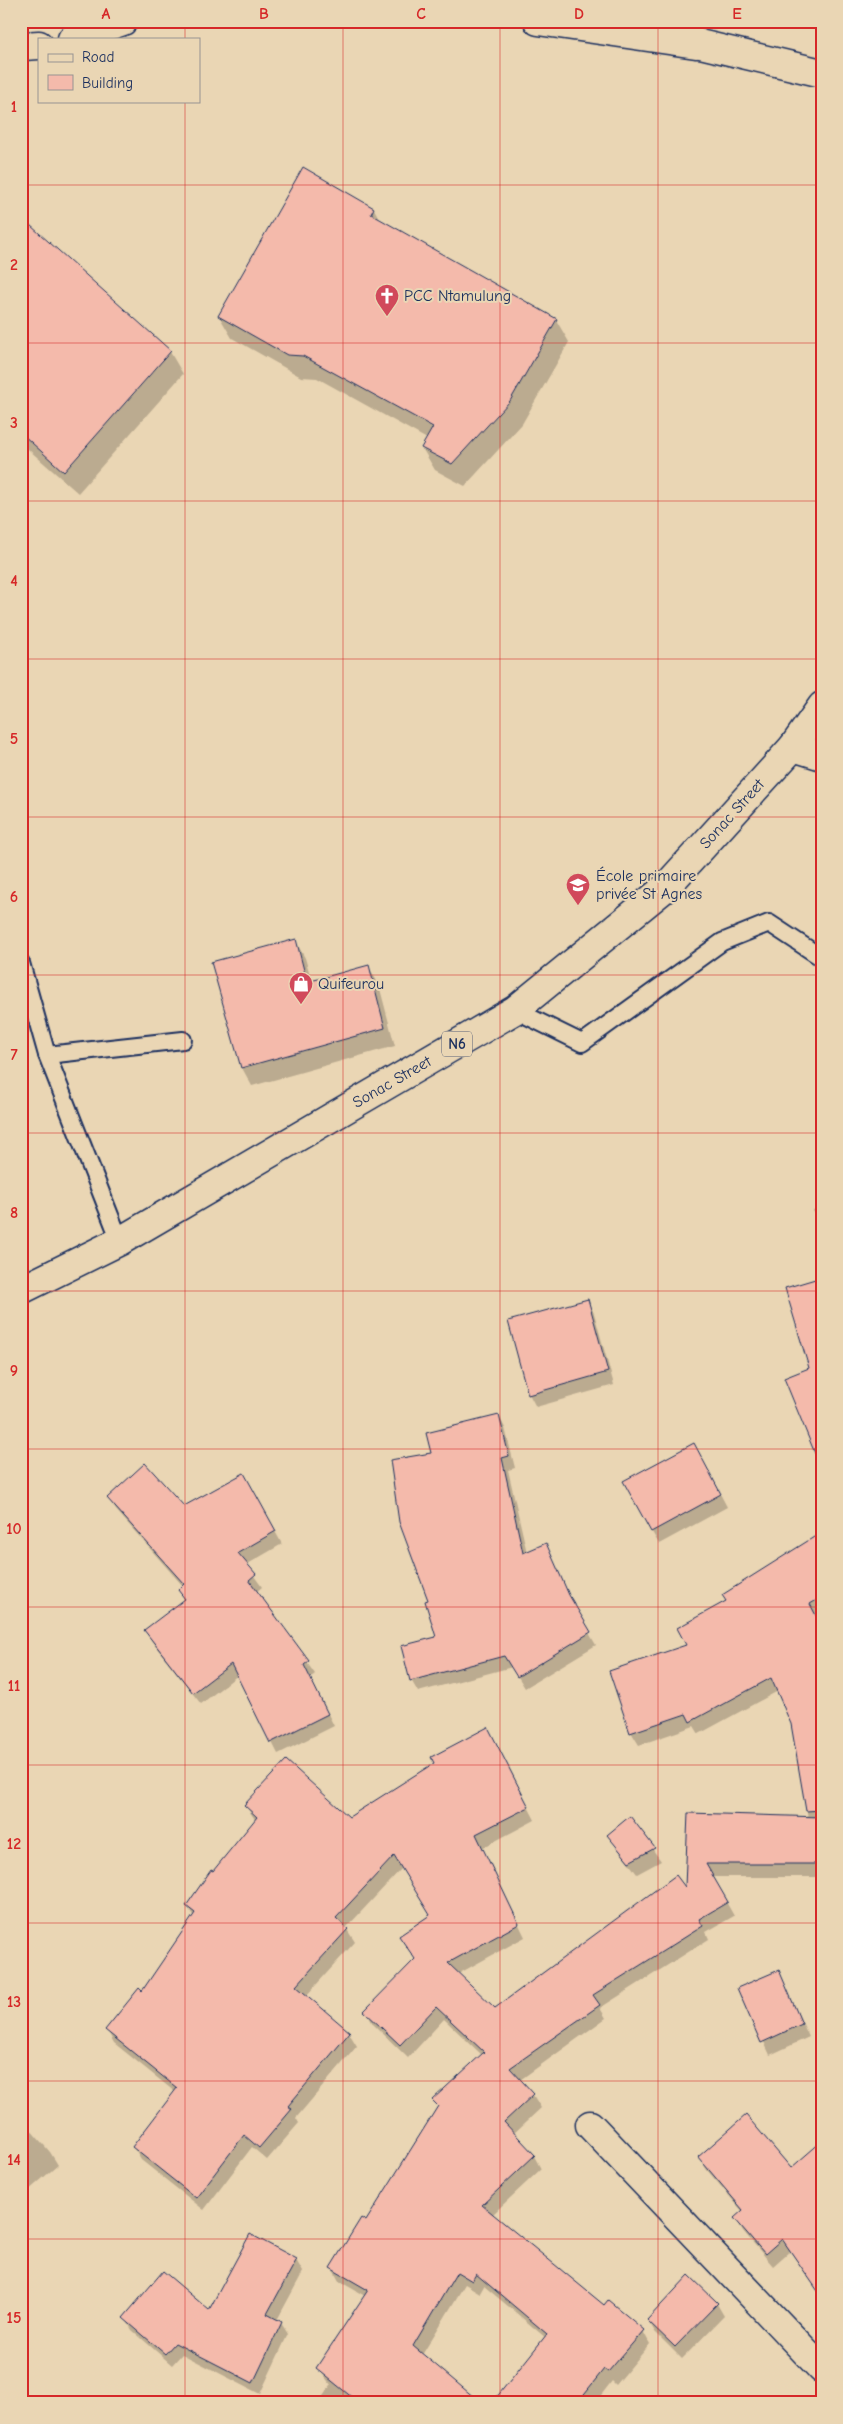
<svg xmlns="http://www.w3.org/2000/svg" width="843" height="2424" viewBox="0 0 843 2424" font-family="'Comic Neue',sans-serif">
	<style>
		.shadow { fill: #0003 }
		.building { fill: #f4baab; stroke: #1b2f5e }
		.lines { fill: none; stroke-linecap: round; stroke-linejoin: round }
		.service-casing { stroke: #1b2f5e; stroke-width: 20 }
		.minor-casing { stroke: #1b2f5e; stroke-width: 31 }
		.tertiary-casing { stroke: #1b2f5e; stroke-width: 31 }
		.secondary-casing { stroke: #1b2f5e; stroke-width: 31 }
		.trunk-casing { stroke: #1b2f5e; stroke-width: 31 }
		.service { stroke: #ead6b4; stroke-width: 16 }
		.minor { stroke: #ead6b4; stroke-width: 28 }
		.tertiary { stroke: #ead6b4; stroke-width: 28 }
		.secondary { stroke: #ead6b4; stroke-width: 28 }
		.trunk { stroke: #ead6b4; stroke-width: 28 }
		.grid { fill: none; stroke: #d62828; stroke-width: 1; stroke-opacity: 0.55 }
		.labels { text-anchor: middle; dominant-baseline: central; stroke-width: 4; stroke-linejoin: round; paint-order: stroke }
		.shield { fill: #ead6b4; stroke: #596178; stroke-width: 1 }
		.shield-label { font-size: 15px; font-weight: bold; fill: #1b2f5e }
		.poi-label { font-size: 16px; fill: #1b2f5e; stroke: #ead6b4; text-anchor: start }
		.street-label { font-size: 16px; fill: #1b2f5e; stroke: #ead6b4 }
		.neatline { fill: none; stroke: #d62828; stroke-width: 2 }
		.grid-label { font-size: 16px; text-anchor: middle; font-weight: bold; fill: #d62828 }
	</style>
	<rect width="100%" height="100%" fill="#ead6b4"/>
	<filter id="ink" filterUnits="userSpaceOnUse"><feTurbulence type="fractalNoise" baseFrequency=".02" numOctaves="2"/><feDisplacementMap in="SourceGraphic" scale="10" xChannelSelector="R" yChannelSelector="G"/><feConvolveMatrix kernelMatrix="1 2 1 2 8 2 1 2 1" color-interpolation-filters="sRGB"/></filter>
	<g filter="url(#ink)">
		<g class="shadow">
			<path d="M792,21H822V31Z"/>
			<path d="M374,209L380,220L556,320L569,342L522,424L465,486L435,470L422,448L427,439L317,378L301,377L232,338L219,316Z"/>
			<path d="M21,219L170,352L183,374L78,493L21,443Z"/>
			<path d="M295,940L305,958L312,982L369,967L379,985L395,1046L252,1086L242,1068Z"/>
			<path d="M822,1207V1238L813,1210Z"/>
			<path d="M587,1300L594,1313L614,1385L536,1407L529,1394Z"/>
			<path d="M499,1416L505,1428L515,1468L508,1470L527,1553L574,1607L596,1645L525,1688L512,1667L418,1692L411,1680L438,1638L429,1601L432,1454Z"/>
			<path d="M701,1457L727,1507L659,1544L652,1532Z"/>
			<path d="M244,1475L282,1544L246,1565L262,1587L256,1592L315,1674L310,1678L334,1726L278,1754L238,1675L201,1704L153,1643L146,1631L185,1600L179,1590L183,1586L116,1510L108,1498L184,1508Z"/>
			<path d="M822,1534V1847H819V1877H712L734,1916L706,1932L709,1939L600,2008L606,2018L520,2080L533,2095L541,2108L513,2134L534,2156L541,2169L492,2215L604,2307L643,2331L650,2344L616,2385L612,2381L595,2403H506L546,2338L484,2286L480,2293L465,2284L422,2355L479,2403H318L331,2385L318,2368L365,2296L339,2281L332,2268L366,2223L438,2108L434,2100L482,2055L444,2019L408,2058L373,2024L366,2011L416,1960L432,1915L402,1868L346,1928L355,1942L306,1996L349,2033L357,2046L296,2118L299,2123L267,2160L252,2147L204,2210L141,2160L133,2147L175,2092L114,2043L107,2030L142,1992L194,1917L187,1906L256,1821L246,1806L348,1818L488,1729L535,1820L482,1848L525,1937L458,1974L495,2009L687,1890L689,1814L808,1818L792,1724L778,1691L699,1734L694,1726L639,1745L631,1732L688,1646L728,1602Z"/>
			<path d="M630,1818L661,1861L637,1874L608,1835Z"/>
			<path d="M778,1971L809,2037L770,2055L739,1988Z"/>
			<path d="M21,2119L50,2152L58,2165L21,2197Z"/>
			<path d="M699,2157L791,2169L822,2296L790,2251L773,2266L743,2231L736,2219L743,2212L707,2170Z"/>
			<path d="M250,2235L296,2260L303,2272L277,2320L281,2323L288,2334L260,2394L182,2354L172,2365L132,2330L125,2318L209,2312Z"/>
			<path d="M717,2304L724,2316L682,2359L655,2332L648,2320Z"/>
		</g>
		<g class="building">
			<path d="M303,167L374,208L371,214L557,319L510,401L452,464L421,448L433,427L303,356L287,355L218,316Z"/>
			<path d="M21,217L171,351L64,472L21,433Z"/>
			<path d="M296,939L307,982L369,965L385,1028L241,1068L211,962Z"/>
			<path d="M822,1277V1468H821L784,1378L809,1368L785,1288Z"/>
			<path d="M588,1299L608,1372L528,1395L508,1321Z"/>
			<path d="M499,1415L509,1456L502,1458L523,1553L546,1543L569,1595L591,1632L517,1677L504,1656L410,1681L401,1646L436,1637L425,1601L428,1600L399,1522L390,1460L431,1453L426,1433Z"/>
			<path d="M694,1443L721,1494L651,1532L623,1481Z"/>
			<path d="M145,1463L184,1506L244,1473L276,1531L238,1553L256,1574L249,1580L309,1661L304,1665L328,1714L270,1743L231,1664L193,1693L144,1630L185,1599L178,1590L184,1584L107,1498Z"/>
			<path d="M822,1532V1597L810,1604L822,1627V1810L806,1811L791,1724L771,1678L690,1722L686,1714L630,1733L609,1671L686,1645L677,1628L726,1601L722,1595Z"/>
			<path d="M488,1727L529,1807L476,1834L519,1924L448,1963L495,2008L676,1875L685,1887L688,1813L822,1817V1864H706L728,1902L699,1919L703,1926L593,1995L600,2005L510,2068L534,2094L504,2122L535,2155L482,2205L604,2305L608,2300L644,2330L608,2372L604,2369L577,2403H492L547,2334L476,2274L472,2281L457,2272L413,2346L481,2403H359L316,2368L368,2290L330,2268L361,2218L366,2221L438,2106L432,2100L484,2052L436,2007L400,2045L364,2011L415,1959L399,1936L430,1915L394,1856L336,1918L348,1929L296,1986L350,2032L288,2106L292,2109L259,2148L244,2135L196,2198L132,2147L177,2088L105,2030L139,1988L142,1991L195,1913L186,1906L211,1870L213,1871L257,1817L244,1805L286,1760L349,1817L434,1763L431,1757Z"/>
			<path d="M630,1816L655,1848L629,1862L607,1835Z"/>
			<path d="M779,1970L802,2024L761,2043L737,1988Z"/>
			<path d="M746,2115L791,2168L822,2141V2297L782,2239L765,2254L734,2218L743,2210L698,2157Z"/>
			<path d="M250,2234L297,2259L267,2314L282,2322L253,2383L175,2343L165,2354L123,2318L163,2271L209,2310Z"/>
			<path d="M689,2275L718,2303L675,2347L647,2320Z"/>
		</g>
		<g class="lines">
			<defs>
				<g id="service">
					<path d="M21,963L47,1055L120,1241"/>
					<path d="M515,1010L582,1043L722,942L769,923L822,958"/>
					<path d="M47,1055L183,1040"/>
				</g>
				<g id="minor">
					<path d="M538,21L696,44"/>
					<path d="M72,39L123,21"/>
					<path d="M21,44L23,46L39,45"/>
					<path d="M590,2125L822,2369"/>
				</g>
				<path id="tertiary" d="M655,21L700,44L822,73"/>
				<path id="secondary" d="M793,747L822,756"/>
				<path id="trunk" d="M21,1290L120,1241L515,1010L665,888L793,747L822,706"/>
			</defs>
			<use href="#service" class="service-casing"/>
			<use href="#minor" class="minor-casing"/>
			<use href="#tertiary" class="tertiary-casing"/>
			<use href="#secondary" class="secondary-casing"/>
			<use href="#trunk" class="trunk-casing"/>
			<use href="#service" class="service"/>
			<use href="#minor" class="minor"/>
			<use href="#tertiary" class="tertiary"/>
			<use href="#secondary" class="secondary"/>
			<use href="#trunk" class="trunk"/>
		</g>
	</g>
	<path class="grid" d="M185,21V39M343,21V2403M500,21V2403M658,21V2403M185,101V2403M21,185H822M21,343H822M21,501H822M21,659H822M21,817H822M21,975H822M21,1133H822M21,1291H822M21,1449H822M21,1607H822M21,1765H822M21,1923H822M21,2081H822M21,2239H822"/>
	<defs>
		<symbol id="church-pin" viewBox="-11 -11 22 30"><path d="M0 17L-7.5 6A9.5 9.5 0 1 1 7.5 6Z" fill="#d1495b" stroke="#ead6b4"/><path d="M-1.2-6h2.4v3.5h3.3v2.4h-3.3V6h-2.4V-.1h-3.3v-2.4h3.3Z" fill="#fff"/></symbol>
		<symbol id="school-pin" viewBox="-11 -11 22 30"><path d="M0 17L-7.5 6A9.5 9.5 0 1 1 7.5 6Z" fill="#d1495b" stroke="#ead6b4"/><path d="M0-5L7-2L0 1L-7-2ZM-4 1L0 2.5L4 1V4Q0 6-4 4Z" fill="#fff"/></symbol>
		<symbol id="shop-pin" viewBox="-11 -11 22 30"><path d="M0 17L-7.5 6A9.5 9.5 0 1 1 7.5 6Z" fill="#d1495b" stroke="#ead6b4"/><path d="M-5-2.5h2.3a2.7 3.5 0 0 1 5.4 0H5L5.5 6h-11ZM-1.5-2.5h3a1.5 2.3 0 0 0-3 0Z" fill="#fff"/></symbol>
	</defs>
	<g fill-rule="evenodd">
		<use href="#church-pin" x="373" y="282" width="28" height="38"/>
		<use href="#school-pin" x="564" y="871" width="28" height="38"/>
		<use href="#shop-pin" x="287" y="970" width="28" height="38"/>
	</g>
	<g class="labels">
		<rect class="shield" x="442" y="1031.5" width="30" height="25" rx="4"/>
		<g class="shield-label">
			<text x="457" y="1044">N6</text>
		</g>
		<g class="poi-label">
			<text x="404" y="296">PCC Ntamulung</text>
			<text x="596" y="876">École primaire<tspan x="596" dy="18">privée St Agnes</tspan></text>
			<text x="318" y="984">Quifeurou</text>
		</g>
		<g class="street-label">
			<text transform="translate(732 814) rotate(-48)">Sonac Street</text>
			<text transform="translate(392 1082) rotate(-30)">Sonac Street</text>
		</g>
	</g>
	<rect width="843" height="2424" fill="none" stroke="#ead6b4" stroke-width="55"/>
	<rect x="38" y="38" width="162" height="65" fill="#ead6b4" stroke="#979392"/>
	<rect x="48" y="54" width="25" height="8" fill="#ead6b4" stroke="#979392"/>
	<text x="82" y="62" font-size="15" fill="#1b2f5e">Road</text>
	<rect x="48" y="75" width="25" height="15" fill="#f4baab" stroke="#979392"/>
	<text x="82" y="88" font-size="15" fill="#1b2f5e">Building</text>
	<rect x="28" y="28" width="788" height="2368" class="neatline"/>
	<g class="grid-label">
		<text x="106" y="19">A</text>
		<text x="264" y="19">B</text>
		<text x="421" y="19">C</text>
		<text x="579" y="19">D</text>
		<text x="737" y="19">E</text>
		<text x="14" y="112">1</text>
		<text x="14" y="270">2</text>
		<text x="14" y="428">3</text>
		<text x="14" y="586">4</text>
		<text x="14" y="744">5</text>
		<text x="14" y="902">6</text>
		<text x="14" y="1060">7</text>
		<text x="14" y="1218">8</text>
		<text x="14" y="1376">9</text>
		<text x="14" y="1534">10</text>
		<text x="14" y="1691">11</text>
		<text x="14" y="1849">12</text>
		<text x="14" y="2007">13</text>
		<text x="14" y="2165">14</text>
		<text x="14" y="2323">15</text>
	</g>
</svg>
